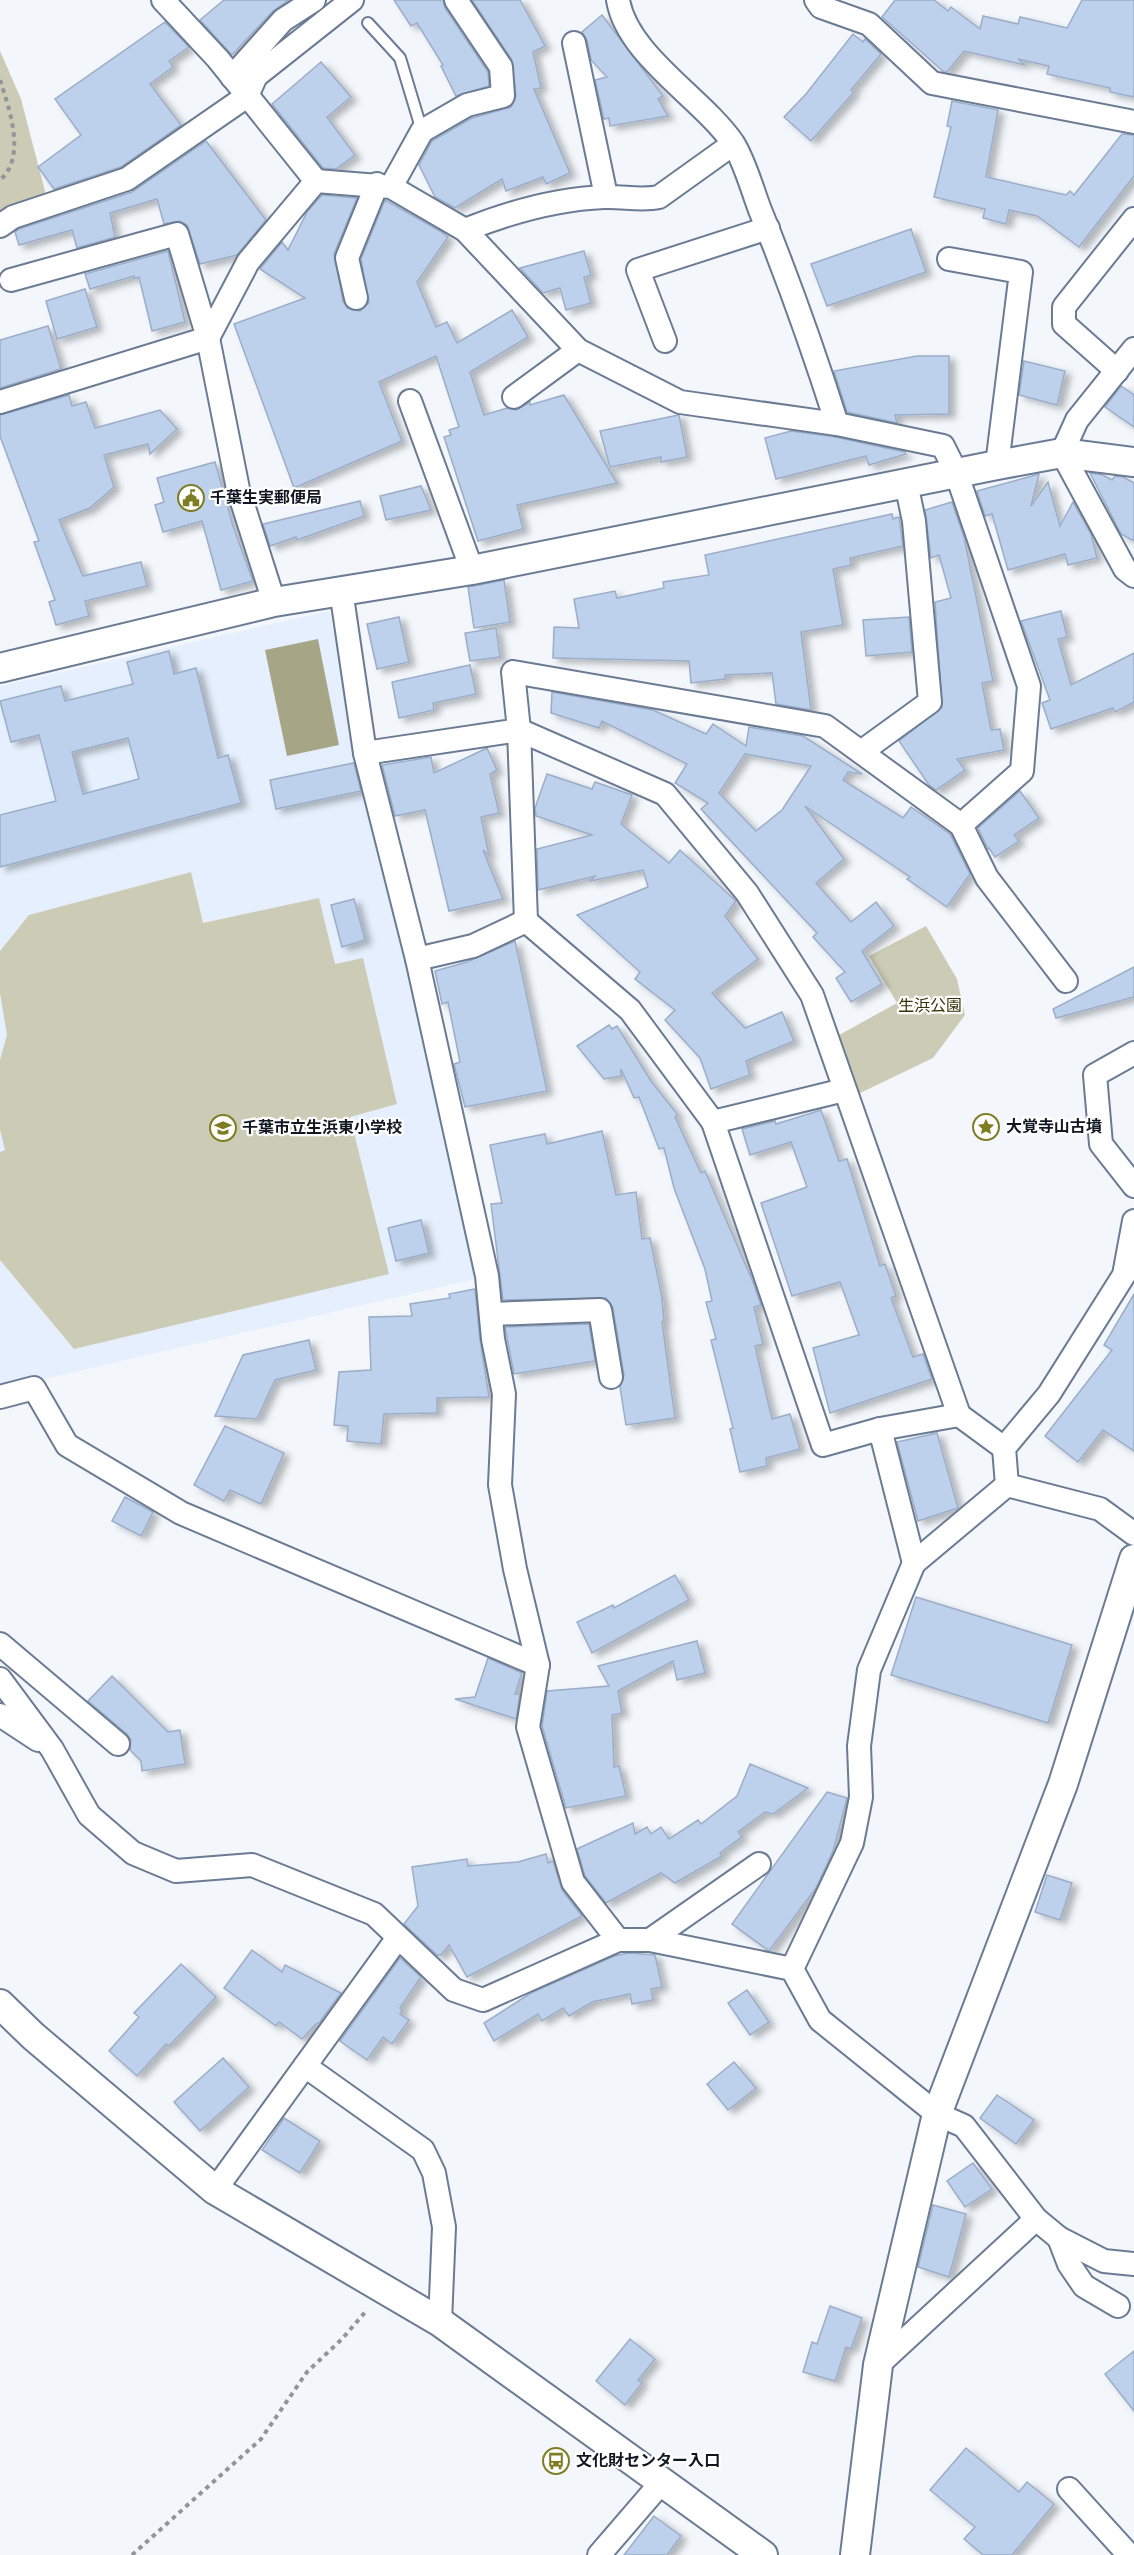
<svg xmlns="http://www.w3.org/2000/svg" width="1134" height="2555" viewBox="0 0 1134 2555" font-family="'Alegreya Sans','Noto Sans JP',sans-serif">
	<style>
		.built { fill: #e5effd }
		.green { fill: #ccccb6 }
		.water { fill: #a6a686 }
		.building { fill: #bed1ec; stroke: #9badc7; stroke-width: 1.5; fill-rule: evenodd; filter: url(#shadow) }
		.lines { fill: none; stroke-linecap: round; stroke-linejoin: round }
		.service-casing { stroke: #6a7b93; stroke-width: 14 }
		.minor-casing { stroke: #6a7b93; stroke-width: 26 }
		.tertiary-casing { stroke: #6a7b93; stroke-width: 32 }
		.path { stroke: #90959c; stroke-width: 4; stroke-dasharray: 4.5 4.5; stroke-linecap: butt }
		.service { stroke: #fff; stroke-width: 10 }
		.minor { stroke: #fff; stroke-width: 22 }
		.tertiary { stroke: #fff; stroke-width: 28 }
		.labels { text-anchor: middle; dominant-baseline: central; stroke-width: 4.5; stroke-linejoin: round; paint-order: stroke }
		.poi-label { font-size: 16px; font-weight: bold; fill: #111721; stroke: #fff; text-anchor: start }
		.park-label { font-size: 16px; fill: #353409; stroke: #fff }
	</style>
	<defs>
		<filter id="shadow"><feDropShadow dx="6" dy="4" stdDeviation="3" flood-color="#0004"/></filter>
	</defs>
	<rect width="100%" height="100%" fill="#f3f7fc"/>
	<path class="built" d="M329,611L480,1278L0,1389V686Z"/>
	<g class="green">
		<path d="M0,51L21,99L47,199L0,220Z"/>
		<path d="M191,872L203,923L319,898L335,964L363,958L397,1104L350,1117L389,1274L74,1349L0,1260V1152L5,1150L0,1130V1060L7,1035L0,993V951L29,915Z"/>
		<path d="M926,926L957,979L965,1015L933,1058L858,1094L839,1035L897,1003L869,956Z"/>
	</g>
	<path class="water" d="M318,639L339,745L287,756L265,650Z"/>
	<g class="building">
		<path d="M224,0H289L273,11L232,55L200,20Z"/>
		<path d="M394,0H443L445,8L488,72L489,86L456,96L441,66L443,65L417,23L411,26Z"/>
		<path d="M472,0H520L545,46L533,52L541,88L534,89L570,173L546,184L543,177L506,191L502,179L455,208L435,197L419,165L432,141L472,118L511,107L516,96L512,60Z"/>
		<path d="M895,0H934L948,11L951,7L980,29L983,16L1018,24L1020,17L1067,28L1082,0H1134V97L1110,92V88L1047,74L1049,66L1018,59L1025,65L964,51L947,72H944L882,17Z"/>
		<path d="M602,15L663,96L658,99L668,116L610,126L609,118L604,119L595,80L607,77L591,60L587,40L582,32Z"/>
		<path d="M165,22L189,47L169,61L173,67L150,84L181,125L121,167L54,189L38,167L81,135L55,99Z"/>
		<path d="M853,34L863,42L865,39L881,54L851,90L854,92L811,141L784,117L806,94Z"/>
		<path d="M321,62L351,97L327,117L355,155L336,169L323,168L272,104Z"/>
		<path d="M952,101L998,110L986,177L1066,195L1070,191L1074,195L1122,134L1134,135V176L1079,247L1037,216L1009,210L1006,224L983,218L985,209L934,197L951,127L947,126Z"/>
		<path d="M206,141L266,220L237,255L200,264L187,225L180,221L164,224L157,199L110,213L115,237L77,248L72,230L19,245L15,232L19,229L132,192Z"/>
		<path d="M322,195L357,198L334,254L343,301L347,308L360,311L369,303L361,259L385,200L440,231L448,237L417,282L436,327L447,322L457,343L512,310L528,337L470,372L484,415L507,408L516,410L530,402V405L564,395L617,483L517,505L523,529L478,541L444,437L451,435L449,430L459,427L436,356L379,382L402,441L294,488L234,324L305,298L260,269L282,242L288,250L307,212Z"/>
		<path d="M911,229L926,272L827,306L811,264Z"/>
		<path d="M168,251L185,322L152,331L139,277L134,279V276L90,289L85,274Z"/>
		<path d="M584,251L591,275L584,277L591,303L566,310L560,288L543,293L520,268Z"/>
		<path d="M85,289L97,327L57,339L46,301Z"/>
		<path d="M48,326L61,369L0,388V340Z"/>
		<path d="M917,356H949V414L895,415L897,423L847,412L834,371Z"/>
		<path d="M1024,361L1065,371L1057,405L1019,395Z"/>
		<path d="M1121,386L1134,395V427L1105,407Z"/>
		<path d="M69,395L72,406L86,402L95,428L160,410L177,429L150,454L148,444L104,455L114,487L90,508L59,520L83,576L141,562L147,586L85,601L89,616L56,625L49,602L55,600L34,542L39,541L0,436V415Z"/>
		<path d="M679,415L687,457L661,462V457L610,467L600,431Z"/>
		<path d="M791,431L835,437L905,452L906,454L869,465L866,456L776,479L765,438Z"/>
		<path d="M215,462L233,526L253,581L221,590L202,521L163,532L155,505L164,502L157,478Z"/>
		<path d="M1090,473L1103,475L1112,480L1115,476L1123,477L1134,483V541L1121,534Z"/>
		<path d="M1039,474L1031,506L1048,482L1060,526L1073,502L1091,534L1097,558L1068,565L1065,554L1008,570L992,514L985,516L977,491Z"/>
		<path d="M421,486L431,510L386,520L380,496Z"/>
		<path d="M360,501L364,516L297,540L296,537L270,546L263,524Z"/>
		<path d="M952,502L964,537L993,681L982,683L991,730L1000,729L1004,750L957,759L965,770L936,790L929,785L899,741L942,707L935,602L951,598L939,555L931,558L925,510Z"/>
		<path d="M892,514L893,519L899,517L903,546L850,558L851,565L833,569L843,625L801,632L811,710L776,704L772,673L725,675V679L691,683L689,661L553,658L554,627L579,628L574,599L615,591L617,598L664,588L663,582L709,575L705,555Z"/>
		<path d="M504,580L510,622L474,628L468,587Z"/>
		<path d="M1061,611L1067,637L1058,639L1071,685L1134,653V702L1115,712L1113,708L1051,729L1042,703L1050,700L1021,621Z"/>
		<path d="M399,617L409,662L377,669L367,624Z"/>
		<path d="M909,617L912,652L866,656L863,620Z"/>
		<path d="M496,628L500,657L470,661L465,633Z"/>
		<path d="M169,651L174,674L196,668L218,758L228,755L241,803L0,867V815L56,801L39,735L11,742L0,701L61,686L65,701L133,684L127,662ZM128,738L139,779L83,794L72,752Z"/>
		<path d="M470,665L476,694L433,703L434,710L399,718L392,682Z"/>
		<path d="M552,692L653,710L706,734L713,724L746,746L749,727L803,736L862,774L848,772L843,780L903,818L911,807L950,834L970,874L947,907L907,879L910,877L805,806L844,859L816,883L851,922L876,902L894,926L862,951L882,984L851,1002L836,978L845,972L813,937L817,933L701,809L708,803L675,783L687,764L602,721L599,728L551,713ZM745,754L811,766L782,810L756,831L719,793Z"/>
		<path d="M487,748L497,770L490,774L499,813L481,817L489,855L483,850L503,899L449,911L425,810L395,816L382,765L431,757L434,773Z"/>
		<path d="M354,763L361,791L276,809L270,780Z"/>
		<path d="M547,774L592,789L595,782L632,795L621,824L669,863L680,850L736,901L725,916L758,959L712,993L745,1028L782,1012L794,1041L746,1061L750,1075L711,1089L700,1058L665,1020L675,1010L635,979L640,972L577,915L648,887L643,870L590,881L595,876L538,890L537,849L592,835L536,816L535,808Z"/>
		<path d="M1020,791L1039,818L1014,835L1019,841L995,857L989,848L988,849L978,828Z"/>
		<path d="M354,899L365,940L342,947L331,905Z"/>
		<path d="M515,941L547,1091L465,1107L454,1064L460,1062L448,1002L442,1004L435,971L467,962Z"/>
		<path d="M1134,967V997L1056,1018L1053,1009Z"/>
		<path d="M609,1025L612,1029L617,1026L651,1081L678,1115L675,1117L701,1173L705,1171L753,1282L761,1305L754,1307L763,1344L755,1346L772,1419L790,1414L800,1449L766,1458L767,1466L740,1472L730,1429L733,1428L711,1340L716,1339L706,1302L712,1301L705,1269L674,1188L664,1148L659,1149L639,1097L634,1098L621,1069V1076L604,1079L577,1046Z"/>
		<path d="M821,1110L839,1161L847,1159L880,1266L885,1264L896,1296L891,1298L913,1357L923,1354L932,1379L830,1413L813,1348L859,1335L840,1282L792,1296L761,1203L807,1187L791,1142L750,1155L742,1129L775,1121L776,1124Z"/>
		<path d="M602,1131L616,1195L636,1192L642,1239L650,1238L662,1298L664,1321L662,1322L675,1418L626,1425L620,1387L624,1375L613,1308L606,1298L503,1300L491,1204L502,1203L490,1145L545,1134L547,1144Z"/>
		<path d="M421,1220L429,1253L396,1261L388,1228Z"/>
		<path d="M475,1289L480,1340L489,1397L437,1398V1413L384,1414L381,1444L347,1441L348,1426L334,1425L339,1372L371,1370L369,1317L412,1316L410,1304L450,1298L449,1294Z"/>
		<path d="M1134,1294V1451L1103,1430L1078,1462L1045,1436L1112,1350L1104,1345Z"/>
		<path d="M589,1324L595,1361L514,1374L505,1327Z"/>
		<path d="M309,1340L316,1370L275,1380L257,1419L215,1416L243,1355Z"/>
		<path d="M225,1426L284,1453L261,1504L230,1490L224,1501L194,1485Z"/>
		<path d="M937,1433L958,1508L918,1521L897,1442Z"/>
		<path d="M125,1497L153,1512L141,1536L112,1521Z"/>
		<path d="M675,1575L689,1600L592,1653L577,1622L613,1605L614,1608Z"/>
		<path d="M916,1597L1072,1645L1048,1723L891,1675Z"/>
		<path d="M697,1641L705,1673L677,1680L673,1661L618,1691L622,1713L612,1715L614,1767L619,1766L626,1796L566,1808L542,1726L547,1691L609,1686L598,1666Z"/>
		<path d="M488,1658L522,1673L515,1694H520L516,1719L455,1699L475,1697Z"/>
		<path d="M112,1676L168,1732L180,1730L185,1764L142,1771L141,1761L130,1750L131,1740L127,1734L88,1701Z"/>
		<path d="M750,1764L808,1788L773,1814L765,1812L738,1832L742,1837L720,1853L722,1856L675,1883L661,1873L606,1903L585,1876L577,1849L633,1823L635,1834L647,1827L651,1834L661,1827L669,1839L698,1820L701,1824L737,1796Z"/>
		<path d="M827,1792L847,1798L833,1851L816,1888L769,1951L732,1924Z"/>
		<path d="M546,1854L548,1863L553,1861L562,1890L582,1916L467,1977L449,1945L441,1955H437L404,1924L418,1906L412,1867L467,1859L468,1866L518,1862Z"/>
		<path d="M1047,1875L1072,1883L1060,1920L1035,1912Z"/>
		<path d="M252,1950L282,1972L285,1965L341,1993L319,2023L316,2024L302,2039L279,2022L276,2026L224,1988Z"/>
		<path d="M629,1953L655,1955L662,1987L651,1989L653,2000L632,2004L630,1994L592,2002L569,2016L563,2008L542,2021L538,2014L494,2041L484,2023L531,1993L614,1956Z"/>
		<path d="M400,1958L421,1977L400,2008L402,2010L400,2014L409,2020L392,2044L383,2037L367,2060L340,2041Z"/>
		<path d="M181,1964L216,1997L169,2046L166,2044L137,2076L109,2051L139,2017L134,2013Z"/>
		<path d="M747,1990L769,2022L750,2035L728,2003Z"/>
		<path d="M223,2058L249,2087L200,2131L174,2102Z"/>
		<path d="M734,2062L756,2088L728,2110L707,2084Z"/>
		<path d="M997,2095L1034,2120L1016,2144L980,2118Z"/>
		<path d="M284,2118L320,2141L300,2173L262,2150Z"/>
		<path d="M973,2163L992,2189L965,2207L947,2181Z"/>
		<path d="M933,2205L966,2214L949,2277L918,2267Z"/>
		<path d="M830,2306L862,2318L851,2349L846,2347L835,2381L803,2372L812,2342L817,2344Z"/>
		<path d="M630,2339L655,2359L638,2380L642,2383L625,2405L596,2381Z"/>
		<path d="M1134,2351V2411L1105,2374Z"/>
		<path d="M966,2448L1019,2492L1027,2482L1054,2504L1012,2555H983L964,2539L975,2527L930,2490Z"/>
		<path d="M654,2516L681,2536L667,2555H624Z"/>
	</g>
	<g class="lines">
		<defs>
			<path id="service" d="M368,23L400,58L422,131"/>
			<g id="minor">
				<path d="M163,0L218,59L316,181"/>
				<path d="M618,0C627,55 702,98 733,143C745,162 752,189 760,210C789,281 814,352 837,424L943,446L956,472L1029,686L1022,771L961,825"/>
				<path d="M816,0L821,7L869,24L932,83L1134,122"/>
				<path d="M574,43L606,196"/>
				<path d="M232,77L283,20L314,0"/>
				<path d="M391,187L422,131L467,105L503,96L501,67L456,0"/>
				<path d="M0,226L13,217L127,179L247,96L256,76L352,0"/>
				<path d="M465,230C510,212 555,199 604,197C623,196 640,201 659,197L733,144"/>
				<path d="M949,259L1021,272L997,465"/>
				<path d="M11,280L177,234L208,338L238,489L274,602"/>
				<path d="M356,298L347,258L377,184"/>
				<path d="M665,341L638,270L768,228"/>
				<path d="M1134,349L1077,420L1062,453L1125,569L1134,576"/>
				<path d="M1117,371L1064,324V307L1134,219"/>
				<path d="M514,397L578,350"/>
				<path d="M410,401L472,570"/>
				<path d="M0,402L208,338L248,262L316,181L391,187L465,230L578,350L680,402L837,424"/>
				<path d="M341,590L365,753L417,959L487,1276L493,1339L504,1394L500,1485L515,1569L538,1665"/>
				<path d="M861,752L930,702L914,521L906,483"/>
				<path d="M365,753L519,730L513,672L825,726L961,825L987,878L1066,981"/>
				<path d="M526,921L519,730L665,794L747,893L812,995L959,1415L1004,1448"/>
				<path d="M417,959L473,946L526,921L630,1010L713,1122"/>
				<path d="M1134,1053L1095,1075L1101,1144L1134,1186"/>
				<path d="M844,1090L713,1122L823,1445L880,1429L959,1415"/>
				<path d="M491,1314L600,1310L611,1377"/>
				<path d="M0,1397L34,1388L67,1445L181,1513L538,1665L528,1727L573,1882L618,1940H650L792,1969L820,2020L937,2114L964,2126L1036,2219L878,2365"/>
				<path d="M880,1429L914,1563"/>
				<path d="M1007,1485L1004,1448L1049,1394L1124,1275L1134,1221"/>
				<path d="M0,1644L118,1744"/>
				<path d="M0,1679L52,1749L89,1815L133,1853L176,1871L252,1865L374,1914L454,1990L483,2000L618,1940"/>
				<path d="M0,1715L38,1740"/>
				<path d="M650,1940L759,1864"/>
				<path d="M792,1969L852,1843L861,1797L859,1746L869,1670L914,1563L1007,1485L1100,1509L1134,1534"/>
				<path d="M305,2066L423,2150L434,2173L444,2227L440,2322"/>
				<path d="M215,2190L397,1939"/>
				<path d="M1036,2219L1059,2238L1104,2261L1134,2264"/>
				<path d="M1059,2238L1069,2264L1084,2286L1118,2306"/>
				<path d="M1069,2489L1129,2555"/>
				<path d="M599,2555L661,2483"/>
			</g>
			<g id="tertiary">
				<path d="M0,668L274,602L472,570L997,465L1062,453L1134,462"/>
				<path d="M0,2004L33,2036L215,2190L440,2322L763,2555"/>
				<path d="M855,2555L878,2365L937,2114L1063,1784L1134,1559"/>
			</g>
		</defs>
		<use href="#service" class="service-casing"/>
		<use href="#minor" class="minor-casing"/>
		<use href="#tertiary" class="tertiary-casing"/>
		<g class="path">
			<path d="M0,80C9,108 27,157 0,180"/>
			<path d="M132,2555L261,2439L307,2372L342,2339L367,2310"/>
		</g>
		<use href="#service" class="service"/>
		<use href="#minor" class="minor"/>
		<use href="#tertiary" class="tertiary"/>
	</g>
	<defs>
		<symbol id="civic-ring" viewBox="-11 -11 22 22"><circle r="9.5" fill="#fff" stroke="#7e7d24" stroke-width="1.5"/><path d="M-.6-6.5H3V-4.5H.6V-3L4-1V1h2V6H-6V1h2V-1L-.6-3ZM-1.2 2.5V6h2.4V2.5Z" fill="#7e7d24"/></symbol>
		<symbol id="sight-ring" viewBox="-11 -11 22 22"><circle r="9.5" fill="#fff" stroke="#7e7d24" stroke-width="1.5"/><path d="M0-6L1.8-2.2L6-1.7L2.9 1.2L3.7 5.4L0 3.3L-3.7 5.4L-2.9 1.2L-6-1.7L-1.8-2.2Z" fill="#7e7d24"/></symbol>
		<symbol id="school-ring" viewBox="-11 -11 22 22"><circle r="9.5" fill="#fff" stroke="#7e7d24" stroke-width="1.5"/><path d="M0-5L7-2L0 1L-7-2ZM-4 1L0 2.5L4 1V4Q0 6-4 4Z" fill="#7e7d24"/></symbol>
		<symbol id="bus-ring" viewBox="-11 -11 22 22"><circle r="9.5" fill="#fff" stroke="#7e7d24" stroke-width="1.5"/><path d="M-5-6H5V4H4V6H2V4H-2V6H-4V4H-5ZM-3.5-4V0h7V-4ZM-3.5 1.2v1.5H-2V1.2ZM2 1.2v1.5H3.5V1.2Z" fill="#7e7d24"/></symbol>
	</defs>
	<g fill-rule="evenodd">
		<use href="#civic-ring" x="176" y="483" width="30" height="30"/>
		<use href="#sight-ring" x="971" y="1112" width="30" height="30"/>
		<use href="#school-ring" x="208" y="1113" width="30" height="30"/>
		<use href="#bus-ring" x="541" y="2446" width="30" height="30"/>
	</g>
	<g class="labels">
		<g class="poi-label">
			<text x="210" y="498">千葉生実郵便局</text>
			<text x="1006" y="1127">大覚寺山古墳</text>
			<text x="242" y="1128">千葉市立生浜東小学校</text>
			<text x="576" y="2461">文化財センター入口</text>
		</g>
		<g class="park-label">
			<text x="930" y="1006">生浜公園</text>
		</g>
	</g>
</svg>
